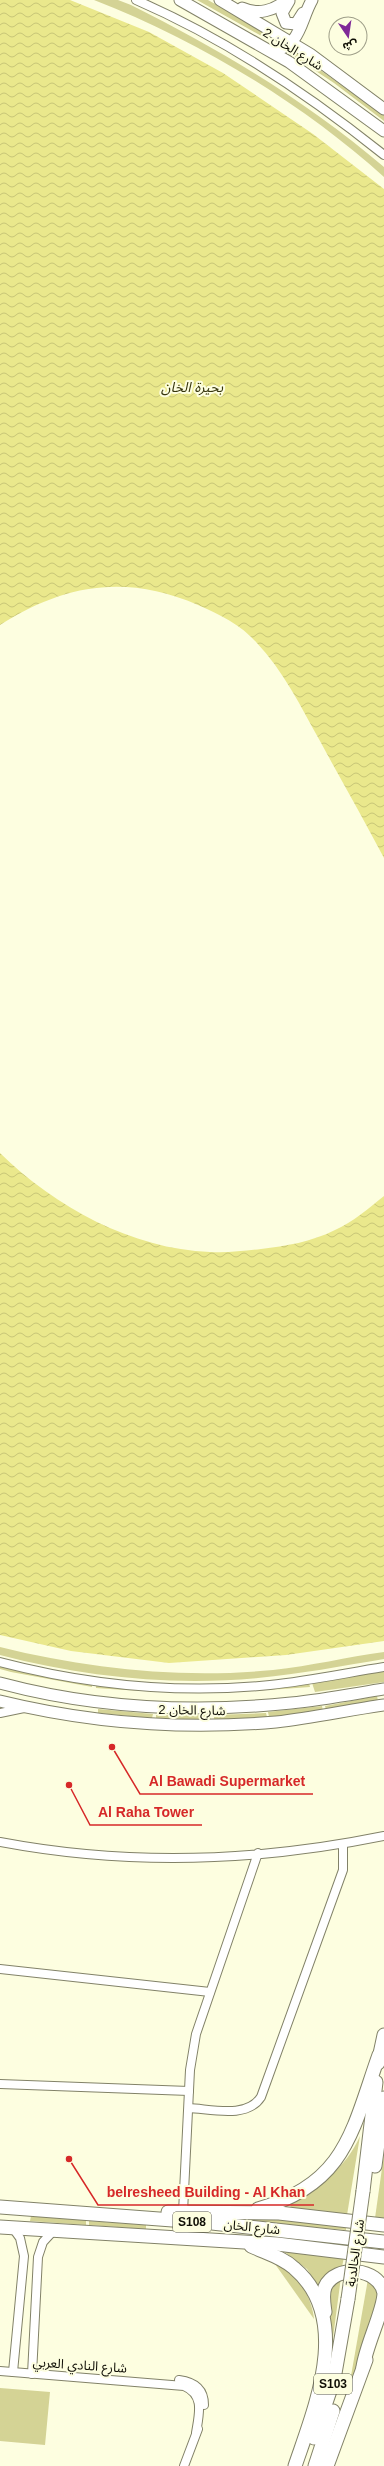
<svg xmlns="http://www.w3.org/2000/svg" width="384" height="2466" viewBox="0 0 384 2466" font-family="Helvetica,'Noto Sans Arabic',sans-serif">
	<style>
		.green { fill: #d4d395 }
		.water { fill: url(#water-waves) }
		.lines { fill: none; stroke-linecap: round; stroke-linejoin: round }
		.street-casing { stroke: #828268; stroke-width: 10 }
		.secondary-casing { stroke: #828268; stroke-width: 13 }
		.primary-casing { stroke: #828268; stroke-width: 15 }
		.street { stroke: #fff; stroke-width: 8 }
		.secondary { stroke: #fff; stroke-width: 11 }
		.primary { stroke: #fff; stroke-width: 13 }
		.primary-bridge-casing { stroke: #828268; stroke-width: 15; stroke-linecap: butt }
		.primary-bridge { stroke: #fff; stroke-width: 13 }
		.labels { text-anchor: middle; dominant-baseline: central; stroke-width: 4; stroke-linejoin: round; paint-order: stroke }
		.shield { fill: #fdfee0; stroke: #565647; stroke-width: 1 }
		.shield-label { font-size: 12px; font-weight: bold; fill: #0f0e05 }
		.street-label { font-size: 13px; fill: #0f0e05; stroke: #fdfee0 }
		.water-label { font-size: 14px; font-style: italic; fill: #36350d; stroke: #fdfee0 }
		.leader { fill: none; stroke: #d62828; stroke-width: 1.5 }
		.callout-dot { fill: #d62828; stroke: #fdfee0; stroke-width: 1.5 }
		.callout-label { font-size: 14px; text-anchor: middle; font-weight: bold; fill: #d62828; stroke: #fdfee0; stroke-width: 4; stroke-linejoin: round; paint-order: stroke }
	</style>
	<defs>
		<pattern id="water-waves" width="16" height="10" patternUnits="userSpaceOnUse"><rect width="16" height="10" fill="#eae88c"/><path d="M0 5q4-4 8 0t8 0" fill="none" stroke="#c8c677"/></pattern>
	</defs>
	<rect width="100%" height="100%" fill="#fdfee0"/>
	<g class="green">
		<path d="M94,0H118L131,5C223,51 306,101 384,167V177C302,103 197,40 94,0Z"/>
		<path d="M197,0H208L268,34L265,38Z"/>
		<path d="M289,48L384,115V121L334,83L287,52Z"/>
		<path d="M0,1647C89,1669 181,1679 273,1670C311,1666 347,1657 384,1652V1659C342,1666 300,1674 258,1678C172,1686 84,1677 0,1655Z"/>
		<path d="M0,1665L92,1683V1687L11,1672L0,1669Z"/>
		<path d="M384,1671V1682L315,1692L312,1683Z"/>
		<path d="M96,1683L125,1687L309,1683L310,1687C238,1693 168,1694 96,1688Z"/>
		<path d="M377,1696L378,1701L326,1710L325,1706Z"/>
		<path d="M322,1706L323,1711L269,1717L268,1712Z"/>
		<path d="M98,1709L153,1714L152,1718L98,1713Z"/>
		<path d="M266,1713L267,1717L214,1720V1715Z"/>
		<path d="M156,1715H210L211,1720L156,1718Z"/>
		<path d="M360,2136L347,2215L290,2209L291,2203C321,2185 346,2168 360,2136Z"/>
		<path d="M384,2154V2219L375,2218Z"/>
		<path d="M218,2215L346,2223V2230L243,2221Z"/>
		<path d="M31,2216L86,2220V2225L30,2221Z"/>
		<path d="M89,2221L146,2225V2229L89,2225Z"/>
		<path d="M282,2250L344,2257L342,2267L320,2289L307,2269Z"/>
		<path d="M275,2264C297,2270 312,2298 314,2319Z"/>
		<path d="M341,2277L329,2368C329,2356 326,2296 330,2289C332,2285 337,2281 341,2277Z"/>
		<path d="M368,2279L371,2281L380,2296L354,2377L351,2376Z"/>
		<path d="M0,2388L50,2392L45,2445L0,2441Z"/>
	</g>
	<g class="water">
		<path d="M0,0H70L149,32L223,73L313,134L384,189V858C363,818 341,780 320,741C301,707 283,670 256,642C241,625 219,614 198,605C126,574 65,584 0,625Z"/>
		<path d="M0,1153C55,1207 132,1249 210,1252C227,1253 244,1251 261,1249C286,1246 311,1242 335,1230C353,1222 369,1208 384,1196V1641L286,1655L169,1663L71,1651L0,1635Z"/>
	</g>
	<g class="lines">
		<defs>
			<g id="street">
				<path d="M136,0C226,39 308,94 384,155"/>
				<path d="M0,1662C88,1685 180,1694 270,1685C309,1681 346,1673 384,1667"/>
				<path d="M0,1713L24,1708"/>
				<path d="M0,1842C127,1866 257,1862 384,1836"/>
				<path d="M0,1969L210,1992"/>
				<path d="M0,2084L189,2091"/>
				<path d="M189,2108C211,2109 247,2119 261,2097L343,1870V1844"/>
				<path d="M183,2212L190,2070L196,2034L258,1853"/>
				<path d="M12,2227L20,2238L24,2256L13,2372"/>
				<path d="M0,2371L184,2386C205,2395 199,2414 196,2433"/>
				<path d="M32,2374L38,2257L43,2242L54,2230"/>
				<path d="M179,2380C194,2382 204,2388 204,2405"/>
				<path d="M184,2466L198,2429"/>
			</g>
			<g id="secondary">
				<path d="M180,0L289,62L384,131"/>
				<path d="M220,0L310,54L384,109"/>
				<path d="M289,1L282,13L286,23L296,24L303,13"/>
				<path d="M242,8C258,15 274,11 286,0"/>
				<path d="M272,51C301,47 300,21 312,0"/>
				<path d="M0,1683C94,1708 195,1713 291,1703C322,1700 353,1694 384,1689"/>
				<path d="M0,1701C90,1723 184,1730 276,1722C313,1718 348,1710 384,1705"/>
			</g>
			<g id="primary">
				<path d="M378,2063L384,2035"/>
				<path d="M375,2166L384,2098"/>
				<path d="M363,2191L376,2082"/>
				<path d="M0,2207L212,2223L384,2242"/>
				<path d="M258,2209C346,2184 352,2131 379,2055"/>
				<path d="M168,2212L279,2213L384,2225"/>
				<path d="M0,2227L277,2244L384,2257"/>
				<path d="M251,2246C266,2253 282,2257 294,2268C353,2318 315,2407 295,2466"/>
				<path d="M325,2312C324,2304 322,2295 325,2287C335,2264 379,2267 384,2293C384,2310 366,2345 363,2367"/>
				<path d="M314,2438L334,2379L348,2299"/>
				<path d="M315,2466L333,2411"/>
				<path d="M327,2466L366,2360"/>
			</g>
		</defs>
		<use href="#street" class="street-casing"/>
		<use href="#secondary" class="secondary-casing"/>
		<use href="#primary" class="primary-casing"/>
		<use href="#street" class="street"/>
		<use href="#secondary" class="secondary"/>
		<use href="#primary" class="primary"/>
		<defs>
			<path id="primary-bridge" d="M348,2299L363,2191"/>
		</defs>
		<use href="#primary-bridge" class="primary-bridge-casing"/>
		<use href="#primary-bridge" class="primary-bridge"/>
	</g>
	<g class="labels">
		<g class="shield">
			<rect x="173" y="2212" width="38" height="20" rx="3"/>
			<rect x="314" y="2374" width="38" height="20" rx="3"/>
		</g>
		<g class="shield-label">
			<text x="192" y="2222">S108</text>
			<text x="333" y="2384">S103</text>
		</g>
		<g class="street-label">
			<text transform="translate(293 49) rotate(32)">شارع الخان 2</text>
			<text transform="translate(192 1710) rotate(1)">شارع الخان 2</text>
			<text transform="translate(252 2227) rotate(6)">شارع الخان</text>
			<text transform="translate(355 2253) rotate(-82)">شارع الخالدية</text>
			<text transform="translate(80 2365) rotate(4)">شارع النادي العربي</text>
		</g>
		<g class="water-label">
			<text x="192" y="387">بحيرة الخان</text>
		</g>
	</g>
	<path class="leader" d="M112 1747L140 1794H313M69 1785L90 1825H202M69 2159L98 2205H314"/>
	<g class="callout-dot">
		<circle cx="112" cy="1747" r="4"/>
		<circle cx="69" cy="1785" r="4"/>
		<circle cx="69" cy="2159" r="4"/>
	</g>
	<g class="callout-label">
		<text x="227" y="1786">Al Bawadi Supermarket</text>
		<text x="146" y="1817">Al Raha Tower</text>
		<text x="206" y="2197">belresheed Building - Al Khan</text>
	</g>
	<g transform="translate(348 36) rotate(167)"><circle r="19" fill="#fdfee0" stroke="#9e9e88"/>
	<path d="M0-3L7 15L0 10L-7 15Z" fill="#7f2998"/>
	<text y="-6" font-size="11" font-weight="bold" text-anchor="middle" fill="#0f0e05">ش</text>
	</g>
</svg>
